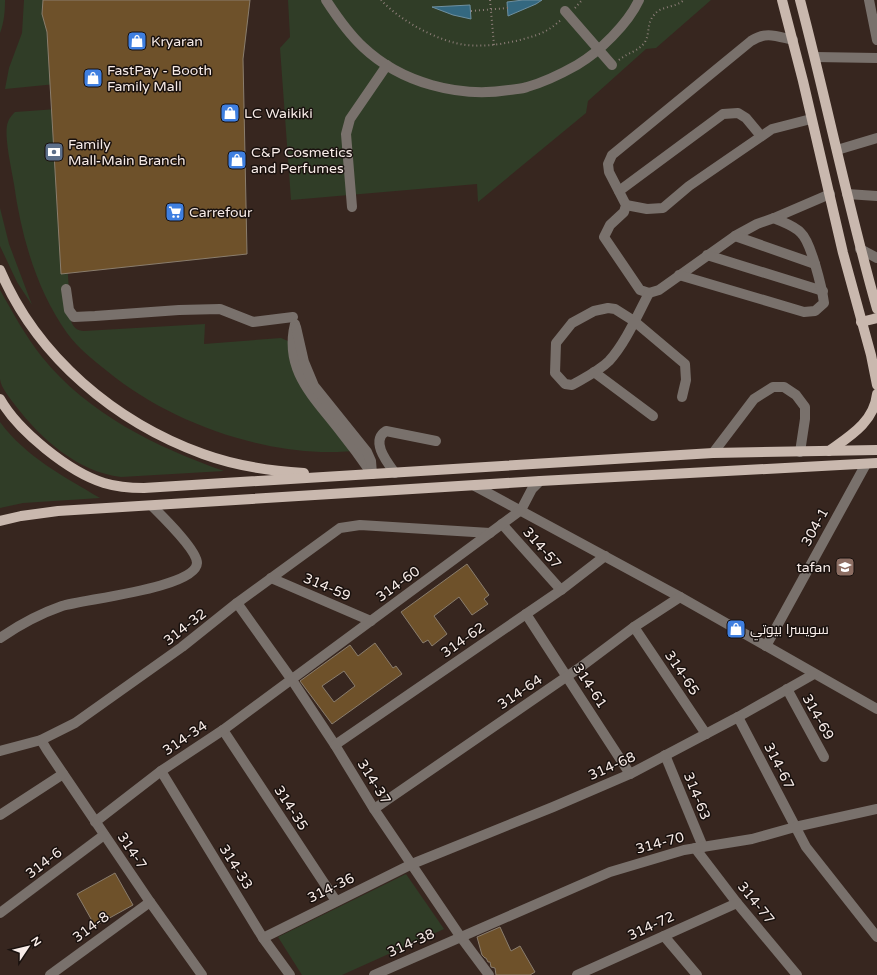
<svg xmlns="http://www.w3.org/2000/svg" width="877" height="975" viewBox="0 0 877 975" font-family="'Varela Round',Cairo,sans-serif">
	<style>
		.green { fill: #303d27 }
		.water { fill: #346880; stroke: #6e8f9f }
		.building { fill: #6e512a; stroke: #8a7d6d; fill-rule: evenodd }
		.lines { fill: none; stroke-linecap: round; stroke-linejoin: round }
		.path { stroke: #8c7d77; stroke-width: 2; stroke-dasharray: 1 3; stroke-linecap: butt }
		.minor { stroke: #79716c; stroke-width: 10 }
		.major { stroke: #c9b8ae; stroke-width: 10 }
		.labels { text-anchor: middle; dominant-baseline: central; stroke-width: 3; stroke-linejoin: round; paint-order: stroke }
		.poi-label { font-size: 14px; fill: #f7ebe7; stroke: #19110e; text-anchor: start }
		.street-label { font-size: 14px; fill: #f7ebe7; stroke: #19110e }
	</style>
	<rect width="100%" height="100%" fill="#37261f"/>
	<g class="green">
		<path d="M0,0H5C5,12 4,22 0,33Z"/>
		<path d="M24,0H46L56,84L5,89L9,68L22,33Z"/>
		<path d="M288,0H711L656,48L646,49L588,101L586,113L478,202L477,184L291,200L280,48L290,37Z"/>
		<path d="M57,109L71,321C73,327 77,331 84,331L205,324L204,344L281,338L288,341L354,451C343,452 332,452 321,452C246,449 164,418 107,371C93,360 78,348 67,333C37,291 21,236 14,184C12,171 3,133 8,122C9,118 12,115 15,112Z"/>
		<path d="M0,208L9,244L32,305L17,282L0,246Z"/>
		<path d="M0,290C13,313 26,337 42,357C88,414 156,447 224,471L121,477C78,472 41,439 15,405C10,398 1,388 0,379C0,370 0,360 0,351C0,331 0,311 0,290Z"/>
		<path d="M0,422C26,457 63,476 100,498L23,503L0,508Z"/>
		<path d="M406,874L444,929L342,975H302L278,937Z"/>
	</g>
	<g class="water">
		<path d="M523,0H542L536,4L508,16L507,2Z"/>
		<path d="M470,5L471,19L453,15L432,7Z"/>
	</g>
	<g class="building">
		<path d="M43,0H250L243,59L247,254L61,274L47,32L42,14Z"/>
		<path d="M467,564L489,595L484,599L488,604L472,615L459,597L434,616L447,634L432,646L428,640L423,643L401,612Z"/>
		<path d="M375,643L393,668L396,666L402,674L332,724L300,681L350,645L358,656ZM344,671L355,686L334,702L322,686Z"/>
		<path d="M115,873L133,905L95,926L77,894Z"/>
		<path d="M500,927L511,951L520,946L535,972L530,975H496L495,968L491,967L490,962H488L486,958H485L482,955L477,937Z"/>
	</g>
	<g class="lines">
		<g class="path">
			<path d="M381,0C399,20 439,42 466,45C485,47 503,44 520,40C530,37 540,35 549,29C553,27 557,23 561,20"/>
			<path d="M490,0L494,45"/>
			<path d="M575,8L582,0"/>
			<path d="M471,11L508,8"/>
			<path d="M619,60C627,53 639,51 645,42C651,31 645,22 658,11C666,6 676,7 684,0"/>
		</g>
		<g class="minor">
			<path d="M326,0C337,17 348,33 363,47C401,83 459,98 509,90C515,89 522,89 527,87C545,82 561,74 577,65C599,52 628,24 639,0"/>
			<path d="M869,0L877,40"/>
			<path d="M565,11L612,65"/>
			<path d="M793,40C776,36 766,31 751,41L612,155L608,164L609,172L626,205L624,212L610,225L604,237L640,290L649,293L659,290L735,236L757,224L774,218L830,194"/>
			<path d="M815,57L877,58"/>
			<path d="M837,150L877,138"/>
			<path d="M619,191L723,114L738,113L746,118L761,136"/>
			<path d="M847,194L877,196"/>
			<path d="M626,205L647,209L663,208L689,186L772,129L811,119"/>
			<path d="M352,207L346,134L350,119L387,65"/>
			<path d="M735,236L815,264"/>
			<path d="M860,249L877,258"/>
			<path d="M707,255L823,291"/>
			<path d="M679,275L804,312L815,311L824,303C822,288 811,242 801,233C795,226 782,222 774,218"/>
			<path d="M66,289L69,310L74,317L95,316L179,310L220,309L253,322L293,317"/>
			<path d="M649,293C638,314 625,344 609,361C599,371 584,378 572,385L565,384L555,373L556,343L572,323L594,311L608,308L615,309L634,321L685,364L686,380L682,397"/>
			<path d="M295,324C284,369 312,395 337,427C349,442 361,458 372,474"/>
			<path d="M296,327L304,362L314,386L367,452L371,461L372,474"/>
			<path d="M594,372L653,416"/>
			<path d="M713,453L754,399L773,387H784L796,395L805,407V419L800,452"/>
			<path d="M395,473C387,462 370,441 386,431L436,441"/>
			<path d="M475,486L680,597L877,709"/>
			<path d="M521,510L532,489L540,481"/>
			<path d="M502,524L561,590"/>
			<path d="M271,578L371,621"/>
			<path d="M237,603L292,680L335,745L374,809L460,936L489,975"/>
			<path d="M526,614L630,774"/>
			<path d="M634,627L706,734"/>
			<path d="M0,638C19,625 39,614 62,606C84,599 196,588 197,563C197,550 162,516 152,506"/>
			<path d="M766,646L866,464"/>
			<path d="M787,689L824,757"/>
			<path d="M738,717L806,847L877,937"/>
			<path d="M223,730L336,901"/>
			<path d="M41,740L47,750L150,902L202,975"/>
			<path d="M335,745L561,590L605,556"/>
			<path d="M0,751L41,740L75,723L182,647L237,603L340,528L360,525L490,533"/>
			<path d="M665,755L703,847"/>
			<path d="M161,771L263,938L290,975"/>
			<path d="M374,809L582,666L634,627L680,597"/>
			<path d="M0,815L63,774"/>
			<path d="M95,822L161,771L223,730L521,510"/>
			<path d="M695,848L737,903L797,975"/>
			<path d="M0,913L104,835"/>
			<path d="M664,936L697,975"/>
			<path d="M263,938L412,864L553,807L630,774L738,717L814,674"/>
			<path d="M50,975L150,902"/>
			<path d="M374,975L610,872L684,850L752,839L795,827L877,809"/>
			<path d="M577,975L737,903"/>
		</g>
		<g class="major">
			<path d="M782,0L803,81L843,253L871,355L877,385"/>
			<path d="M800,0C827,103 848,207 877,309"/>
			<path d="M0,270C37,357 115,422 203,454C236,466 270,471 304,473"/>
			<path d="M861,322L877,318"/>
			<path d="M0,399C18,431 69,472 104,483C117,487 130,488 144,488L713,453L877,450"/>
			<path d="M829,451C850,436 874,422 877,394"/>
			<path d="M0,521L21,516L58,511L540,481L877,463"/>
		</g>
	</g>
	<defs>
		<symbol id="shop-square" viewBox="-11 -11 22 22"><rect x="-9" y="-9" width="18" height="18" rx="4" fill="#3f7fe0" stroke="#19110e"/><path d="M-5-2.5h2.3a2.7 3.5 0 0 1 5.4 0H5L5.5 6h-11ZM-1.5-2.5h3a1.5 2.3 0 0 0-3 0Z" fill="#fff"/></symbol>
		<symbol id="bank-square" viewBox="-11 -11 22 22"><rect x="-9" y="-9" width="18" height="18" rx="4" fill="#5c6f8a" stroke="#19110e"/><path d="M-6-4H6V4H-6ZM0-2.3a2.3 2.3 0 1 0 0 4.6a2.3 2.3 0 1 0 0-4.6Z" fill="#fff"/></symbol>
		<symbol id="supermarket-square" viewBox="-11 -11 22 22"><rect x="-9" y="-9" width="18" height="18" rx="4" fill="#3f7fe0" stroke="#19110e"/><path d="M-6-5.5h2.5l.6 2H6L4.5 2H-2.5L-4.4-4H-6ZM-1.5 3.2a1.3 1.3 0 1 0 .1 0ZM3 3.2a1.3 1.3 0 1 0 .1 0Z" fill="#fff"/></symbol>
		<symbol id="school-square" viewBox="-11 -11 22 22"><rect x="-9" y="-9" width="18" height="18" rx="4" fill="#8d6e63" stroke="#19110e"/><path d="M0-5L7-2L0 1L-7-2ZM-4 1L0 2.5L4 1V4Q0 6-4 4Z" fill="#fff"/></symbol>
	</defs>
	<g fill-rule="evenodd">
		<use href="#shop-square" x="126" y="30" width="22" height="22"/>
		<use href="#shop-square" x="82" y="67" width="22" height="22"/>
		<use href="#shop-square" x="219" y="102" width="22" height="22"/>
		<use href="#bank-square" x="43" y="141" width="22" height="22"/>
		<use href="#shop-square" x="226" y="149" width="22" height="22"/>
		<use href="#supermarket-square" x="164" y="201" width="22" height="22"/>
		<use href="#school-square" x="834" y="556" width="22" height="22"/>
		<use href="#shop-square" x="725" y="618" width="22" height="22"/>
	</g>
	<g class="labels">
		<g class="poi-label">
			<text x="151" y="41">Kryaran</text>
			<text x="107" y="70">FastPay - Booth<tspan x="107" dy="16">Family Mall</tspan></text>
			<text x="244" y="113">LC Waikiki</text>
			<text x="68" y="144">Family<tspan x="68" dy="16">Mall-Main Branch</tspan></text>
			<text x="251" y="152">C&amp;P Cosmetics<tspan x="251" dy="16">and Perfumes</tspan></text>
			<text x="189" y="212">Carrefour</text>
			<text x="831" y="567" text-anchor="end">tafan</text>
			<text x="750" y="629">سويسرا بيوتي</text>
		</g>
		<g class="street-label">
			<text transform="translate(815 527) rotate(-61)">304-1</text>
			<text transform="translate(542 548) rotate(49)">314-57</text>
			<text transform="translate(398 584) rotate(-36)">314-60</text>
			<text transform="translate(327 587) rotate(23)">314-59</text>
			<text transform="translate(185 627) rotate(-38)">314-32</text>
			<text transform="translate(463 640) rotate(-35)">314-62</text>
			<text transform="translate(682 673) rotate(56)">314-65</text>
			<text transform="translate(590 686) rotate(57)">314-61</text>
			<text transform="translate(520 692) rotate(-34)">314-64</text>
			<text transform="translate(818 717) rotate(61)">314-69</text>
			<text transform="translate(185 738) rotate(-34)">314-34</text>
			<text transform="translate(612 766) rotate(-24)">314-68</text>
			<text transform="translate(779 766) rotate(63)">314-67</text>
			<text transform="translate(374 782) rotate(58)">314-37</text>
			<text transform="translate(697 796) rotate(68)">314-63</text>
			<text transform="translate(291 808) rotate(57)">314-35</text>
			<text transform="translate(660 843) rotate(-15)">314-70</text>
			<text transform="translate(132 851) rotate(56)">314-7</text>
			<text transform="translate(44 863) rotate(-37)">314-6</text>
			<text transform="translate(236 867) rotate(58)">314-33</text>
			<text transform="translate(331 888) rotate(-26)">314-36</text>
			<text transform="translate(756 903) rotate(51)">314-77</text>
			<text transform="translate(651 926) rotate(-25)">314-72</text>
			<text transform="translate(91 927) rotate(-36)">314-8</text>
			<text transform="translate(411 943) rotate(-24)">314-38</text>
		</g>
	</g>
	<g transform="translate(28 947) rotate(55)" stroke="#19110e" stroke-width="3" paint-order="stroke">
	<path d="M0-3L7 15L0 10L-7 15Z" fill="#f7ebe7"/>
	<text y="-6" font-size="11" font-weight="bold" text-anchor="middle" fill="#f7ebe7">N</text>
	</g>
</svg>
